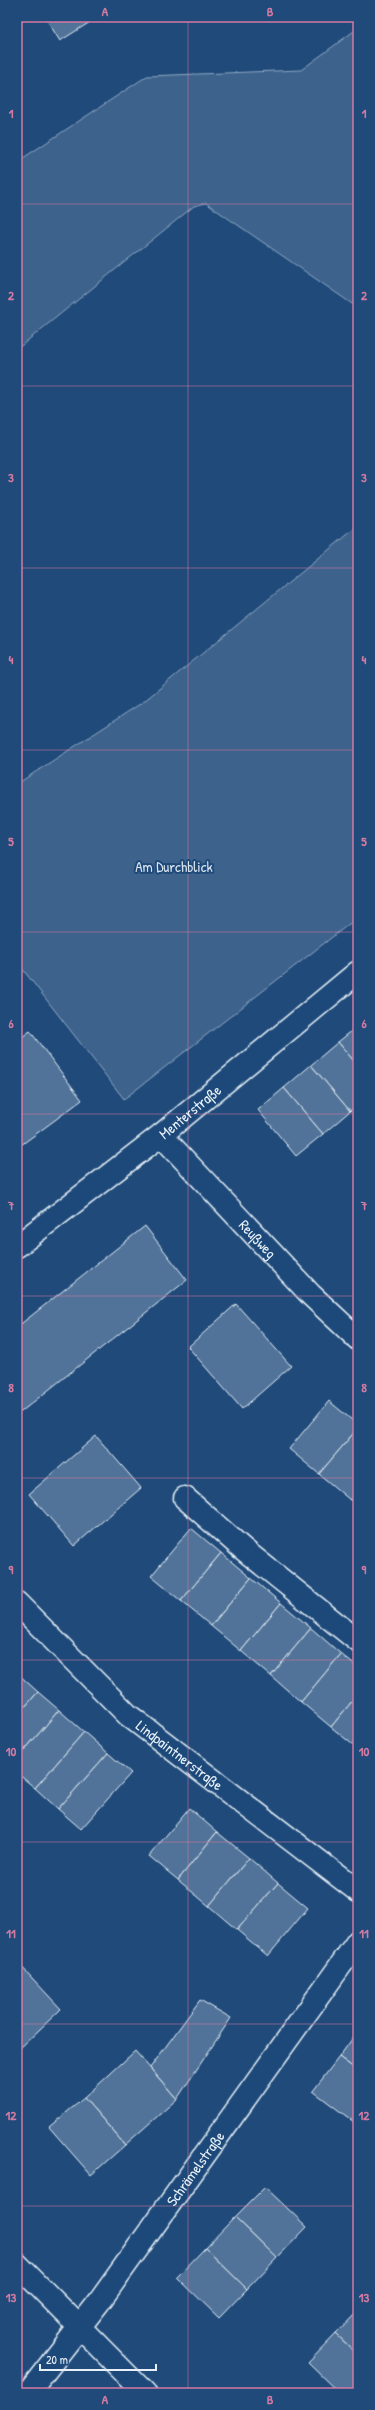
<svg xmlns="http://www.w3.org/2000/svg" width="375" height="2410" viewBox="0 0 375 2410" font-family="'Patrick Hand',sans-serif">
	<style>
		.green { fill: #3c628c; stroke: #92aac2 }
		.building { fill: #517399; stroke: #e8f1f8 }
		.lines { fill: none; stroke-linecap: round; stroke-linejoin: round }
		.minor-casing { stroke: #e8f1f8; stroke-width: 25 }
		.minor { stroke: #1f4a7a; stroke-width: 22 }
		.grid { fill: none; stroke: #d37aa2; stroke-width: 1; stroke-opacity: 0.55 }
		.labels { text-anchor: middle; dominant-baseline: central; stroke-width: 4; stroke-linejoin: round; paint-order: stroke }
		.park-label { font-size: 15px; fill: #d7e3ed; stroke: #1f4a7a }
		.street-label { font-size: 15px; fill: #e8f1f8; stroke: #1f4a7a }
		.neatline { fill: none; stroke: #d37aa2; stroke-width: 1.5 }
		.grid-label { font-size: 13px; text-anchor: middle; font-weight: bold; fill: #d37aa2 }
	</style>
	<rect width="100%" height="100%" fill="#1f4a7a"/>
	<filter id="ink" filterUnits="userSpaceOnUse"><feTurbulence type="fractalNoise" baseFrequency=".025" numOctaves="2"/><feDisplacementMap in="SourceGraphic" scale="8" xChannelSelector="R" yChannelSelector="G"/><feConvolveMatrix kernelMatrix="1 2 1 2 8 2 1 2 1" color-interpolation-filters="sRGB"/></filter>
	<g filter="url(#ink)">
		<g class="green">
			<path d="M358,28V308L206,203L194,206L17,349V162L147,76L301,70Z"/>
			<path d="M358,526V917L124,1099L17,962V784L143,702Z"/>
		</g>
		<g class="building">
			<path d="M45,17H98L60,41Z"/>
			<path d="M358,1026V1066L338,1042Z"/>
			<path d="M30,1031L82,1100L17,1148V1041Z"/>
			<path d="M338,1042L358,1066V1104L350,1111L311,1065Z"/>
			<path d="M311,1065L350,1111L323,1134L284,1088Z"/>
			<path d="M284,1088L323,1134L296,1156L258,1110Z"/>
			<path d="M145,1226L187,1280L17,1415V1327Z"/>
			<path d="M236,1304L291,1366L242,1409L188,1347Z"/>
			<path d="M329,1401L358,1425V1428L319,1474L289,1449Z"/>
			<path d="M358,1428V1490L350,1500L319,1474Z"/>
			<path d="M96,1436L141,1488L74,1546L29,1494Z"/>
			<path d="M358,1490V1506L350,1500Z"/>
			<path d="M191,1528L221,1553L181,1601L151,1576Z"/>
			<path d="M221,1553L251,1578L211,1626L181,1601Z"/>
			<path d="M251,1578L281,1603L241,1651L211,1626Z"/>
			<path d="M281,1603L311,1628L271,1676L241,1651Z"/>
			<path d="M311,1628L341,1654L301,1702L271,1676Z"/>
			<path d="M341,1654L358,1668V1694L331,1727L301,1702Z"/>
			<path d="M17,1673L38,1692L17,1716Z"/>
			<path d="M38,1692L59,1710L17,1759V1716Z"/>
			<path d="M358,1694V1749L331,1727Z"/>
			<path d="M59,1710L84,1732L35,1788L17,1773V1759Z"/>
			<path d="M84,1732L108,1753L58,1809L35,1788Z"/>
			<path d="M108,1753L131,1773L81,1829L58,1809Z"/>
			<path d="M189,1808L217,1832L178,1880L149,1856Z"/>
			<path d="M217,1832L249,1858L209,1906L178,1880Z"/>
			<path d="M249,1858L278,1883L237,1930L209,1906Z"/>
			<path d="M278,1883L308,1908L268,1956L237,1930Z"/>
			<path d="M18,1963L61,2009L17,2051V1964Z"/>
			<path d="M200,2000L231,2018L177,2099L150,2068Z"/>
			<path d="M358,2031V2071L339,2057Z"/>
			<path d="M135,2051L177,2099L125,2145L84,2098Z"/>
			<path d="M339,2057L358,2071V2125L313,2091Z"/>
			<path d="M84,2098L125,2145L91,2175L49,2127Z"/>
			<path d="M265,2187L307,2227L277,2258L235,2217Z"/>
			<path d="M235,2217L277,2258L247,2289L205,2248Z"/>
			<path d="M205,2248L247,2289L219,2318L177,2277Z"/>
			<path d="M358,2311V2355L336,2334Z"/>
			<path d="M336,2334L358,2355V2393H339L308,2363Z"/>
		</g>
		<g class="lines">
			<defs>
				<g id="minor">
					<path id="s1" d="M161,1135L311,1295L358,1339"/>
					<path id="s2" d="M17,1246L161,1135L358,972"/>
					<path d="M185,1498L243,1549L358,1641"/>
					<path id="s3" d="M17,1603L128,1715L358,1891"/>
					<path d="M17,2264L145,2393"/>
					<path id="s4" d="M28,2393L99,2302L358,1941"/>
				</g>
			</defs>
			<use href="#minor" class="minor-casing"/>
			<use href="#minor" class="minor"/>
		</g>
	</g>
	<path class="grid" d="M188,17V2393M17,204H358M17,386H358M17,568H358M17,750H358M17,932H358M17,1114H358M17,1296H358M17,1478H358M17,1660H358M17,1842H358M17,2024H358M17,2206H358"/>
	<g class="labels">
		<g class="park-label">
			<text x="174" y="866">Am Durchblick</text>
		</g>
		<g class="street-label">
			<text stroke="none"><textPath href="#s2" startOffset="219">Menterstraße</textPath></text>
			<text stroke="none"><textPath href="#s1" startOffset="142">Reußweg</textPath></text>
			<text stroke="none"><textPath href="#s3" startOffset="223">Lindpaintnerstraße</textPath></text>
			<text stroke="none"><textPath href="#s4" startOffset="280">Schrämelstraße</textPath></text>
		</g>
	</g>
	<rect width="375" height="2410" fill="none" stroke="#1f4a7a" stroke-width="44"/>
	<path d="M40 2364v6h116v-6" fill="none" stroke="#e8f1f8" stroke-width="2"/>
	<text x="46" y="2364" font-size="12" fill="#e8f1f8" stroke="#1f4a7a" stroke-width="3" paint-order="stroke">20 m</text>
	<rect x="22" y="22" width="331" height="2366" class="neatline"/>
	<g class="grid-label">
		<text x="105" y="16">A</text>
		<text x="270" y="16">B</text>
		<text x="11" y="118">1</text>
		<text x="364" y="118">1</text>
		<text x="11" y="300">2</text>
		<text x="364" y="300">2</text>
		<text x="11" y="482">3</text>
		<text x="364" y="482">3</text>
		<text x="11" y="664">4</text>
		<text x="364" y="664">4</text>
		<text x="11" y="846">5</text>
		<text x="364" y="846">5</text>
		<text x="11" y="1028">6</text>
		<text x="364" y="1028">6</text>
		<text x="11" y="1210">7</text>
		<text x="364" y="1210">7</text>
		<text x="11" y="1392">8</text>
		<text x="364" y="1392">8</text>
		<text x="11" y="1574">9</text>
		<text x="364" y="1574">9</text>
		<text x="11" y="1756">10</text>
		<text x="364" y="1756">10</text>
		<text x="11" y="1938">11</text>
		<text x="364" y="1938">11</text>
		<text x="11" y="2120">12</text>
		<text x="364" y="2120">12</text>
		<text x="11" y="2302">13</text>
		<text x="364" y="2302">13</text>
		<text x="105" y="2404">A</text>
		<text x="270" y="2404">B</text>
	</g>
</svg>
